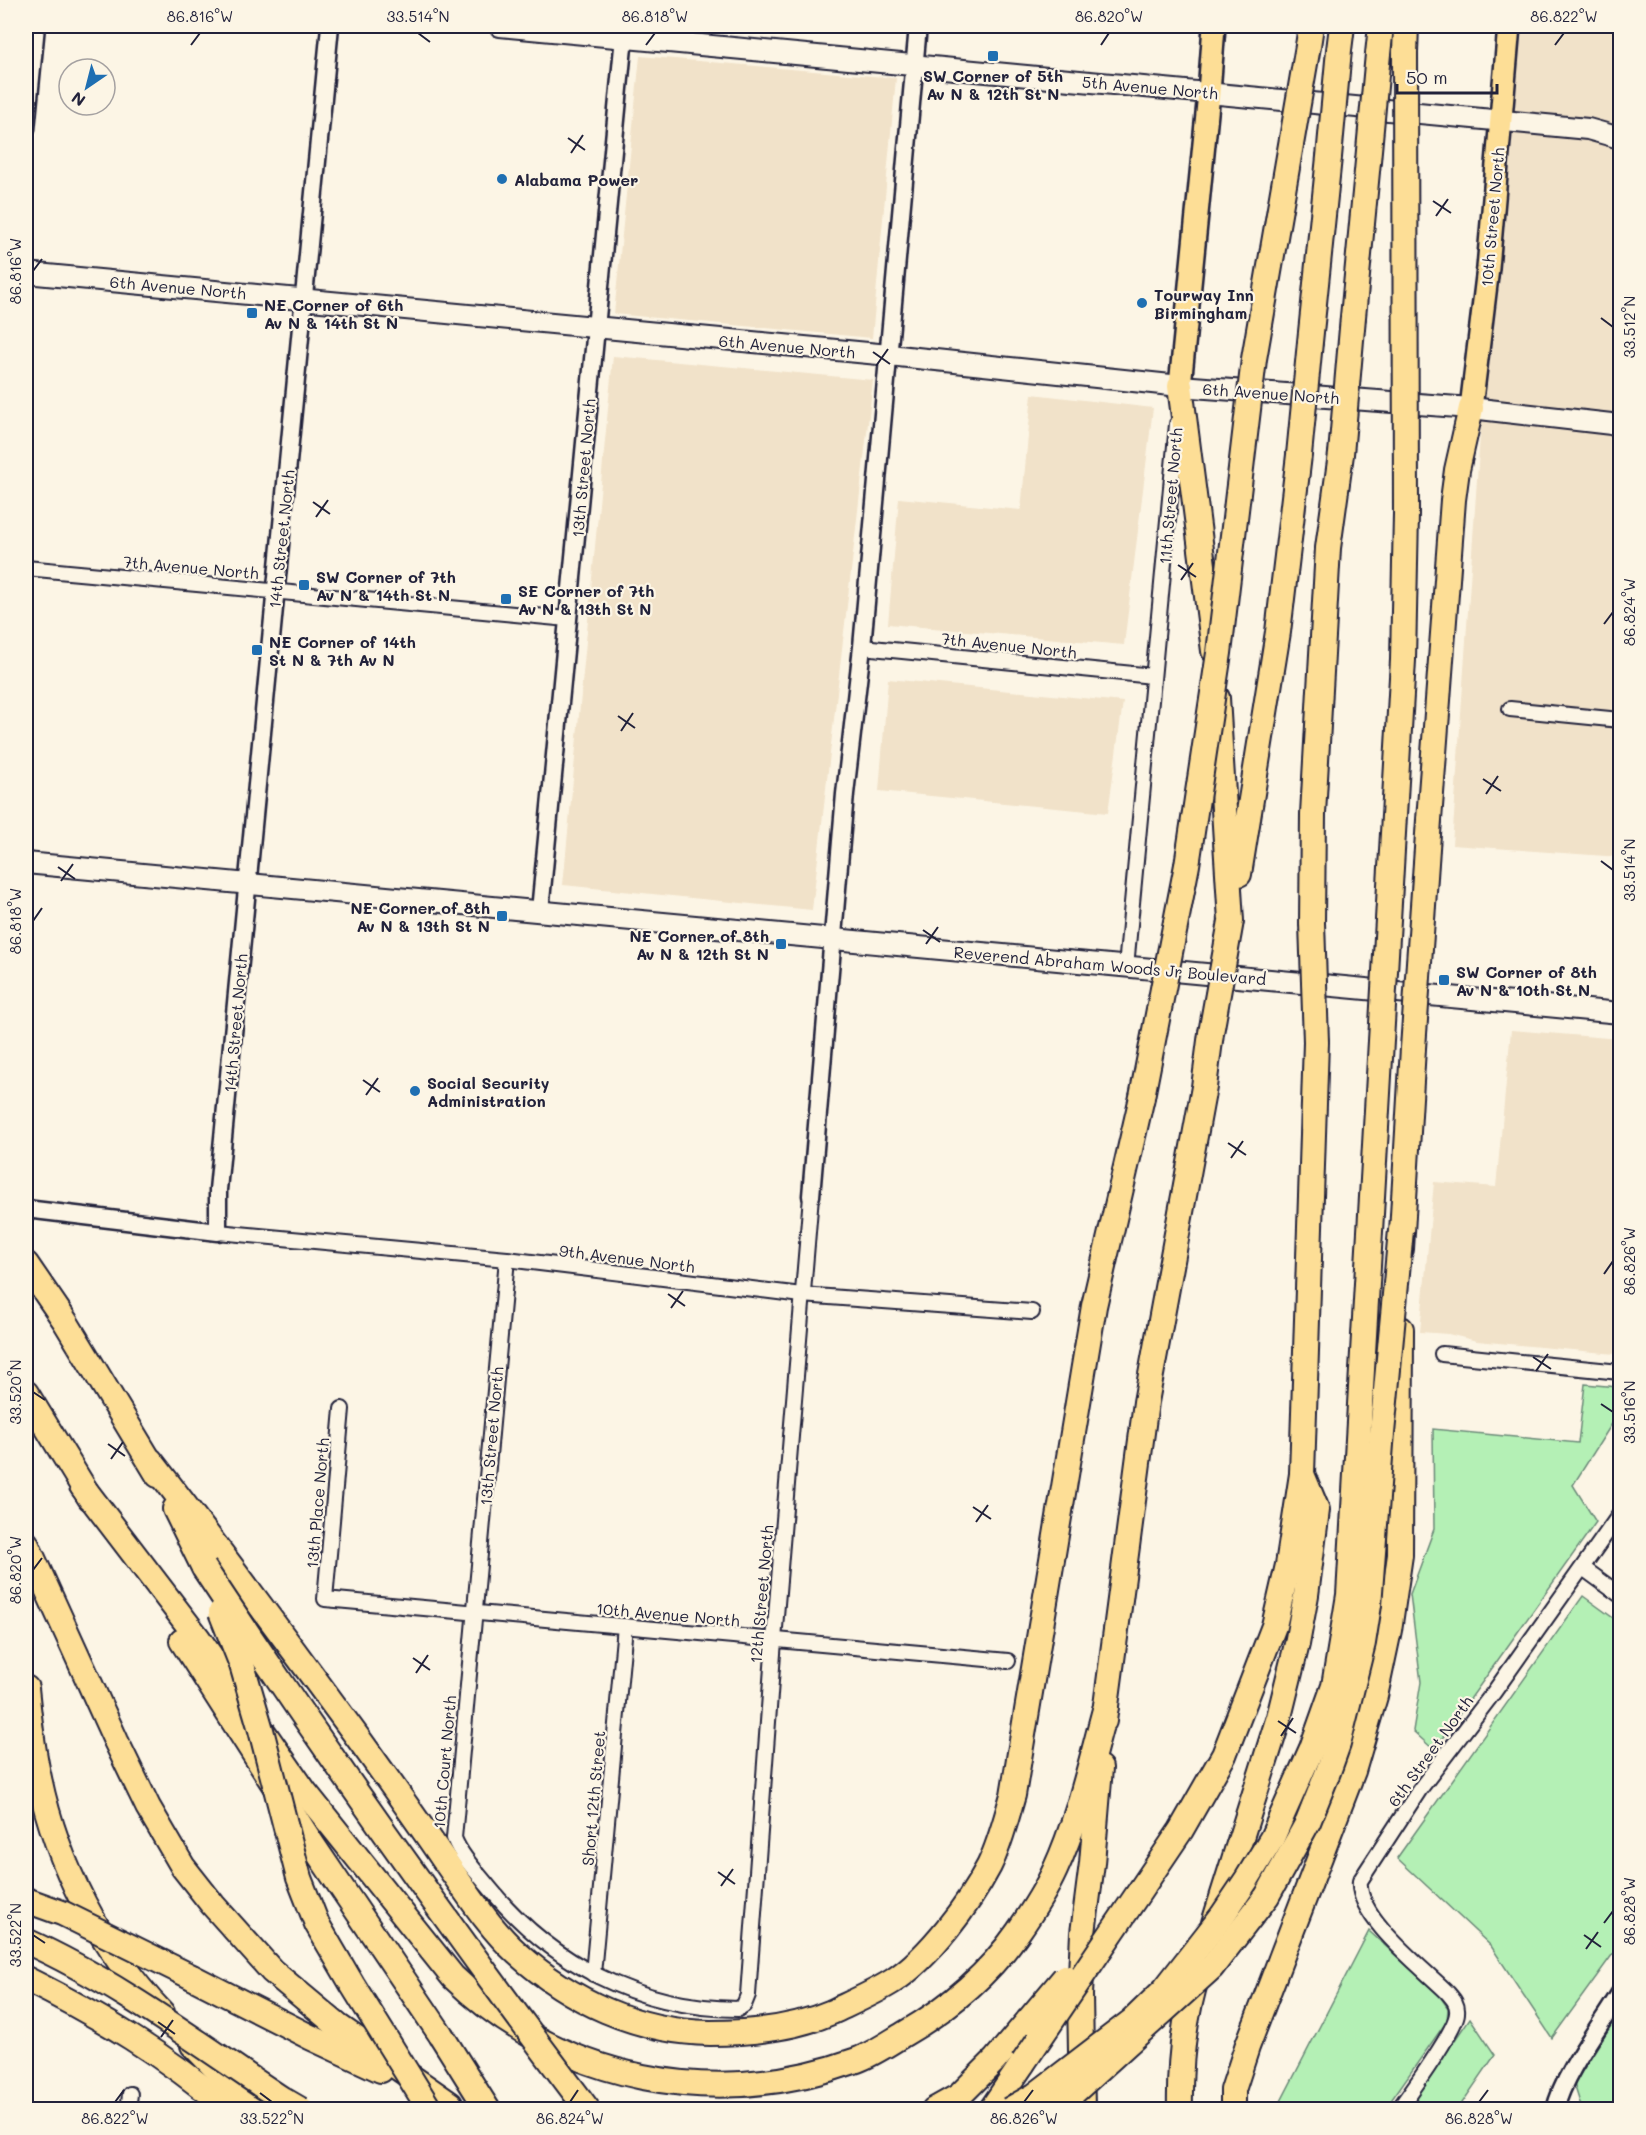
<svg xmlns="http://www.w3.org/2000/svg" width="1646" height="2135" viewBox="0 0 1646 2135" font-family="Mali,sans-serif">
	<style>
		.built { fill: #f1e2c9 }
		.green { fill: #b4f0b5; stroke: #6b8978; stroke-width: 1.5 }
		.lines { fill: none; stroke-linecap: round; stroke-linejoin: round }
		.minor-casing { stroke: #22223b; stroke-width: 18 }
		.tertiary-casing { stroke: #22223b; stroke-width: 21 }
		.secondary-casing { stroke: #22223b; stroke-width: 24 }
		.primary-casing { stroke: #22223b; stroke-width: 26 }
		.motorway-casing { stroke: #22223b; stroke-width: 28 }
		.minor { stroke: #fcf5e5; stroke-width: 14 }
		.tertiary { stroke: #fcf5e5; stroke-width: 16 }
		.secondary { stroke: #fcf5e5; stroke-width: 20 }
		.primary { stroke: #fdde96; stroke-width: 21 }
		.motorway { stroke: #fdde96; stroke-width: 24 }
		.motorway-bridge-casing { stroke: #22223b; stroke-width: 28; stroke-linecap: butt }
		.motorway-bridge { stroke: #fdde96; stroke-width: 24 }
		.ticks { fill: none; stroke: #22223b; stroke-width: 2 }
		.poi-dot { fill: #1f6fb2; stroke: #fcf5e5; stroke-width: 2 }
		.labels { text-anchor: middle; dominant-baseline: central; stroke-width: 4.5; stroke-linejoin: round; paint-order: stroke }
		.poi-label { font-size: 16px; font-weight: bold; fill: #22223b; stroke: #fcf5e5; text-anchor: start }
		.street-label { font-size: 16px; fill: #22223b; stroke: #fcf5e5 }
		.neatline { fill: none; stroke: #22223b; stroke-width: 2 }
		.ticks-label { font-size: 15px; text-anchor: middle; fill: #22223b }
	</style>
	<rect width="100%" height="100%" fill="#fcf5e5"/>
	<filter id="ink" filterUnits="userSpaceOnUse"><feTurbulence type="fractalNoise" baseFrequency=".0167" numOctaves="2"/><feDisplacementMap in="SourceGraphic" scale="12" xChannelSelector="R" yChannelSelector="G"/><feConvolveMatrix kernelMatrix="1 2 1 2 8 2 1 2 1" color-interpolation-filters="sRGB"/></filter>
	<g filter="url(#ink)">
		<g class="built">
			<path d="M1508,26H1620V857L1452,845Z"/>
			<path d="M640,56L896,78L872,338L614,314Z"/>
			<path d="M613,356L873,380L812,910L563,885Z"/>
			<path d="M1032,394L1153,408L1124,645L888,624L899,498L1021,510Z"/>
			<path d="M888,679L1123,702L1108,813L879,791Z"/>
			<path d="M1511,1030L1620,1039V1346L1615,1354L1477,1341L1448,1334L1420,1332L1434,1182L1496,1187Z"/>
		</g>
		<g class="green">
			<path d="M1585,1384L1617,1387L1615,1419L1573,1485L1596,1522L1434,1750L1413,1731L1421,1682L1410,1594L1434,1529L1433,1429L1578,1443Z"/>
			<path d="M1583,1596L1620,1623V1944L1552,2038L1491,1946L1397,1858Z"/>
			<path d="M1369,1931L1439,1995L1448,2008L1447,2021L1385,2109H1277Z"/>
			<path d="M1620,2011V2109H1582L1574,2084Z"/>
			<path d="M1470,2018L1495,2055L1462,2103L1464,2109L1407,2110Z"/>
		</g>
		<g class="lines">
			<defs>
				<g id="minor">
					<path d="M26,568L568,619"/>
					<path d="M862,647L1153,676"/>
					<path d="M1510,709L1620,720"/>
					<path d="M1126,967L1177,424"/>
					<path d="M218,1232L507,1259L802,1295L1032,1312"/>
					<path d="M507,1259L454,1838C461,1856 476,1871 488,1886C551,1964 637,2008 738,2009L744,2005L748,1995L774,1640L811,1196"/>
					<path d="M1442,1354L1620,1372"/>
					<path d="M342,1409L325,1599L1008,1661"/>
					<path d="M1583,1568L1620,1595"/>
					<path d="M593,1974L625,1626"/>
					<path d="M128,2110L130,2094"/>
					<path d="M1398,2110C1411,2092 1456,2030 1457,2013C1458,2004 1453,1999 1447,1992C1423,1968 1356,1917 1360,1881L1420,1789L1494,1692L1620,1514"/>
				</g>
				<g id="tertiary">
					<path d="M26,129L36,26"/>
					<path d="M540,911L625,26"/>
					<path d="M811,1196L845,794L862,647L918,26"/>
					<path d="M26,1209L218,1232V1190L330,26"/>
					<path d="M1555,2110C1563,2074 1601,2025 1620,1993"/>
				</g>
				<g id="secondary">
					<path d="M500,26L1588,129L1620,138"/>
					<path d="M26,273L889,355L1180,386L1471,408L1620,425"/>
					<path d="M26,863L1620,1013"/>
				</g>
				<g id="primary">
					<path d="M1180,386L1209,93L1214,26"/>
					<path d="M1471,408L1488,268L1509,26"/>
				</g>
				<g id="motorway">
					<path d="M1308,46L1311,26"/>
					<path d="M1339,50L1342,26"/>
					<path d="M1405,53L1406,26"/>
					<path d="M1378,54L1381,26"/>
					<path d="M1353,317L1368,161"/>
					<path d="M1310,342L1329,157"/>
					<path d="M1180,386L1214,651"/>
					<path d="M1217,698L1231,921"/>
					<path d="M1429,820L1453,500L1457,470L1471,408"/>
					<path d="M1239,874L1278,632L1299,455"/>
					<path d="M1312,923L1313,814L1328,548L1341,454"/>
					<path d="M1401,1249L1413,1048"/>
					<path d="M26,1264L65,1321L158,1475"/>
					<path d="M26,1393L90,1498"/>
					<path d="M151,1461C223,1554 292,1648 361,1742C389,1781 417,1820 444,1860C466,1891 489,1928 517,1953C570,2001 638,2032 710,2033C751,2033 793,2029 832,2012C853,2002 874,1993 893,1981C929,1958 969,1904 989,1866C1000,1844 1006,1819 1013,1795L1094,1306L1142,1097"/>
					<path d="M82,1486L198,1638L305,1792L453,1977C563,2082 715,2111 857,2060C873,2054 889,2043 904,2034C949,2008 988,1975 1018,1932C1032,1912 1045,1892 1055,1870C1079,1818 1091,1760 1106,1706"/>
					<path d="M175,1509L204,1568"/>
					<path d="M26,1543L116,1741L148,1807L183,1867L213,1905L272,1971L338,2026L450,2104"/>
					<path d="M182,1641L312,1844L441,2035"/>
					<path d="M26,1688C29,1717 32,1748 39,1778C57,1865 101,1949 162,2013"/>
					<path d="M1104,1721L1146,1402L1204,1087L1211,1033"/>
					<path d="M1127,1910L1181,1830L1224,1755L1274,1626L1288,1565L1302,1474L1316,1042"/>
					<path d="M1214,1923L1279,1717L1297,1644L1306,1595L1317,1510L1302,1474"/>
					<path d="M192,1977L310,2037L381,2070"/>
					<path d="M26,1979C102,2017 164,2054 230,2110"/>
					<path d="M193,2045L256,2110"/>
					<path d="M934,2110L959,2096L995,2060L1028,2021"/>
					<path d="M991,2110L1023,2063"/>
					<path d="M1082,2110L1080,1995L1083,1933L1092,1863L1100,1768"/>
					<path d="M1180,2110C1179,2063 1184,2017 1198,1973"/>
					<path d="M1233,2110V2090L1247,2047L1353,1771L1375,1696L1389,1630L1400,1555L1401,1329"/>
				</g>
			</defs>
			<use href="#minor" class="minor-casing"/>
			<use href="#tertiary" class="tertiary-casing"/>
			<use href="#secondary" class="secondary-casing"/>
			<use href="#primary" class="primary-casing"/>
			<use href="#motorway" class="motorway-casing"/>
			<use href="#minor" class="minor"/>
			<use href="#tertiary" class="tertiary"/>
			<use href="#secondary" class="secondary"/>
			<use href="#primary" class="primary"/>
			<use href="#motorway" class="motorway"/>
			<defs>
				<g id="motorway-bridge">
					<path d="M1329,157L1339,50"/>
					<path d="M1368,161L1378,54"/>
					<path d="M1341,454L1353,317"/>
					<path d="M1299,455L1310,342"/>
					<path d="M1312,923L1316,1042"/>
					<path d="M1211,1033L1231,921"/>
					<path d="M1413,1048L1429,820"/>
					<path d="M1142,1097L1187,865L1219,653L1254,359L1308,46"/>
					<path d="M204,1568C326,1753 454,1933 588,2110"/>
					<path d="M221,1612L242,1665L261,1730L299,1878L317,1924L352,1984L430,2110"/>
					<path d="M26,1900L62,1913L192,1977"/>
					<path d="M26,1941C117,1982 199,2044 282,2099L301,2110"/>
					<path d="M1028,2021L1065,1977"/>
					<path d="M441,2035L488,2110"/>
					<path d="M1023,2063L1127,1910"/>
					<path d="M1009,2110L1034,2096L1132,2021L1165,1989L1222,1916L1247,1879L1272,1838L1312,1748L1334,1686L1349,1595L1403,660L1406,514L1405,53"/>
					<path d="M1054,2110L1212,1967L1267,1896L1308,1822L1328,1772L1338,1744L1363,1643L1369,1605L1381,1444L1401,1230"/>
				</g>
			</defs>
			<use href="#motorway-bridge" class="motorway-bridge-casing"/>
			<use href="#motorway-bridge" class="motorway-bridge"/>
		</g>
	</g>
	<path class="ticks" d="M418,33L430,42M191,45L200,33M646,45L655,33M1101,45L1109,33M1555,45L1564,33M568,138L585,150M571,153L583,135M1433,201L1451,213M1436,216L1448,199M33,271L42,259M1601,318L1613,327M873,352L890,364M876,366L888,349M313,502L330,514M316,517L328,500M1178,565L1196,577M1181,580L1193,563M1604,624L1613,612M618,716L635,728M621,731L633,713M1483,779L1501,791M1486,794L1498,776M1601,861L1613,870M58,867L75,879M61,881L73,864M33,921L42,908M923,930L940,942M926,944L938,927M363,1080L380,1092M366,1095L378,1078M1228,1143L1246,1155M1231,1158L1243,1141M1604,1274L1613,1261M668,1294L685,1306M671,1308L683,1291M1533,1357L1551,1369M1536,1371L1548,1354M33,1392L45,1400M1601,1404L1613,1412M108,1444L125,1456M111,1459L123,1442M973,1507L991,1519M976,1522L988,1505M33,1570L42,1558M413,1658L430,1670M416,1673L428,1655M1278,1721L1296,1733M1281,1736L1293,1718M718,1872L735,1884M721,1886L733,1869M1604,1923L1613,1911M33,1935L45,1943M1584,1935L1601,1947M1586,1949L1598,1932M158,2022L175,2034M161,2037L173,2020M260,2093L272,2102M115,2102L124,2090M570,2102L578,2090M1024,2102L1033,2090M1479,2102L1488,2090"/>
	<g class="poi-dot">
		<rect x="987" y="50" width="12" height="12" rx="3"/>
		<circle cx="502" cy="179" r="6"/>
		<circle cx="1142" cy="303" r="6"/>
		<rect x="246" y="307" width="12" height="12" rx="3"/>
		<rect x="298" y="579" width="12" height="12" rx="3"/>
		<rect x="500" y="593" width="12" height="12" rx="3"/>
		<rect x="251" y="644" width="12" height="12" rx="3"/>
		<rect x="496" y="910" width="12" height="12" rx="3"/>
		<rect x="775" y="938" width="12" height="12" rx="3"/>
		<rect x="1438" y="974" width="12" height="12" rx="3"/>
		<circle cx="415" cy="1091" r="6"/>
	</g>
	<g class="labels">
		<g class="poi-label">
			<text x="993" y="75" text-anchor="middle">SW Corner of 5th<tspan x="993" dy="18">Av N &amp; 12th St N</tspan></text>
			<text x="514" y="179">Alabama Power</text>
			<text x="1154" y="294">Tourway Inn<tspan x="1154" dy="18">Birmingham</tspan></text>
			<text x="264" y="304">NE Corner of 6th<tspan x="264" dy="18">Av N &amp; 14th St N</tspan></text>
			<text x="316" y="576">SW Corner of 7th<tspan x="316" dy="18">Av N &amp; 14th St N</tspan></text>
			<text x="518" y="590">SE Corner of 7th<tspan x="518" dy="18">Av N &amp; 13th St N</tspan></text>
			<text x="269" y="641">NE Corner of 14th<tspan x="269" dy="18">St N &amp; 7th Av N</tspan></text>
			<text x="490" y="907" text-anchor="end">NE Corner of 8th<tspan x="490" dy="18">Av N &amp; 13th St N</tspan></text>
			<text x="769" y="935" text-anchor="end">NE Corner of 8th<tspan x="769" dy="18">Av N &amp; 12th St N</tspan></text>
			<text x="1456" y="971">SW Corner of 8th<tspan x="1456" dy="18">Av N &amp; 10th St N</tspan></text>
			<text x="427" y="1082">Social Security<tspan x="427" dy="18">Administration</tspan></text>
		</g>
		<g class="street-label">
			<text transform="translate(1150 87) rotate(5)">5th Avenue North</text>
			<text transform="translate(1492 217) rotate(-85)">10th Street North</text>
			<text transform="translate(178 287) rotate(5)">6th Avenue North</text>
			<text transform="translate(787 346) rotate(5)">6th Avenue North</text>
			<text transform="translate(1271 393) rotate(4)">6th Avenue North</text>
			<text transform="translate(583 468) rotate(-85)">13th Street North</text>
			<text transform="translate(1170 496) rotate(-85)">11th Street North</text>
			<text transform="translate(281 539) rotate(-84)">14th Street North</text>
			<text transform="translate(191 567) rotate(5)">7th Avenue North</text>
			<text transform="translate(1009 645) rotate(6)">7th Avenue North</text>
			<text transform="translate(1110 965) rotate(5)">Reverend Abraham Woods Jr Boulevard</text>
			<text transform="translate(235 1023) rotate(-85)">14th Street North</text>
			<text transform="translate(627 1258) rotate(7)">9th Avenue North</text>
			<text transform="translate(491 1436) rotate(-85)">13th Street North</text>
			<text transform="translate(317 1503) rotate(-85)">13th Place North</text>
			<text transform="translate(761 1594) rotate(-85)">12th Street North</text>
			<text transform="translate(668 1614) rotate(5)">10th Avenue North</text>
			<text transform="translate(1430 1751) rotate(-54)">6th Street North</text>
			<text transform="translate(444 1762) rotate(-85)">10th Court North</text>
			<text transform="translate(593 1798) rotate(-85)">Short 12th Street</text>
		</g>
	</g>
	<rect width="1646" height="2135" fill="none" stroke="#fcf5e5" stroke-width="66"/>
	<g transform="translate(87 87) rotate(215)"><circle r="28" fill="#fcf5e5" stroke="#a5a1a1" stroke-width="1.5"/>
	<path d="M0-4.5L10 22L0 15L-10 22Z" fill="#1f6fb2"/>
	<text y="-9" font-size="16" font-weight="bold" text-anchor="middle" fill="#22223b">N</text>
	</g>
	<path d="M1397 84v9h100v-9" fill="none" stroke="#22223b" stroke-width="3"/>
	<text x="1406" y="84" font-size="18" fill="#22223b" stroke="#fcf5e5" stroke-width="4.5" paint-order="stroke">50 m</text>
	<rect x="33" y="33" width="1580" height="2069" class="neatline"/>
	<g class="ticks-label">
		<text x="200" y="22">86.816°W</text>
		<text x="418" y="22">33.514°N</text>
		<text x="655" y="22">86.818°W</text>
		<text x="1109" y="22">86.820°W</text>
		<text x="1564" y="22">86.822°W</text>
		<text transform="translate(16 271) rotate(-90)" y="5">86.816°W</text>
		<text transform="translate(1630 327) rotate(-90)" y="5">33.512°N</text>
		<text transform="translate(1630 612) rotate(-90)" y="5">86.824°W</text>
		<text transform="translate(1630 870) rotate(-90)" y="5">33.514°N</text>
		<text transform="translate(16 921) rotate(-90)" y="5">86.818°W</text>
		<text transform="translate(1630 1261) rotate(-90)" y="5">86.826°W</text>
		<text transform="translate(16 1392) rotate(-90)" y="5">33.520°N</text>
		<text transform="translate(1630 1412) rotate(-90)" y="5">33.516°N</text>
		<text transform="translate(16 1570) rotate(-90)" y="5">86.820°W</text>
		<text transform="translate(1630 1911) rotate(-90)" y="5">86.828°W</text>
		<text transform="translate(16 1935) rotate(-90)" y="5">33.522°N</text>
		<text x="115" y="2124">86.822°W</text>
		<text x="272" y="2124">33.522°N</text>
		<text x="570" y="2124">86.824°W</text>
		<text x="1024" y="2124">86.826°W</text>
		<text x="1479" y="2124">86.828°W</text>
	</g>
</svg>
